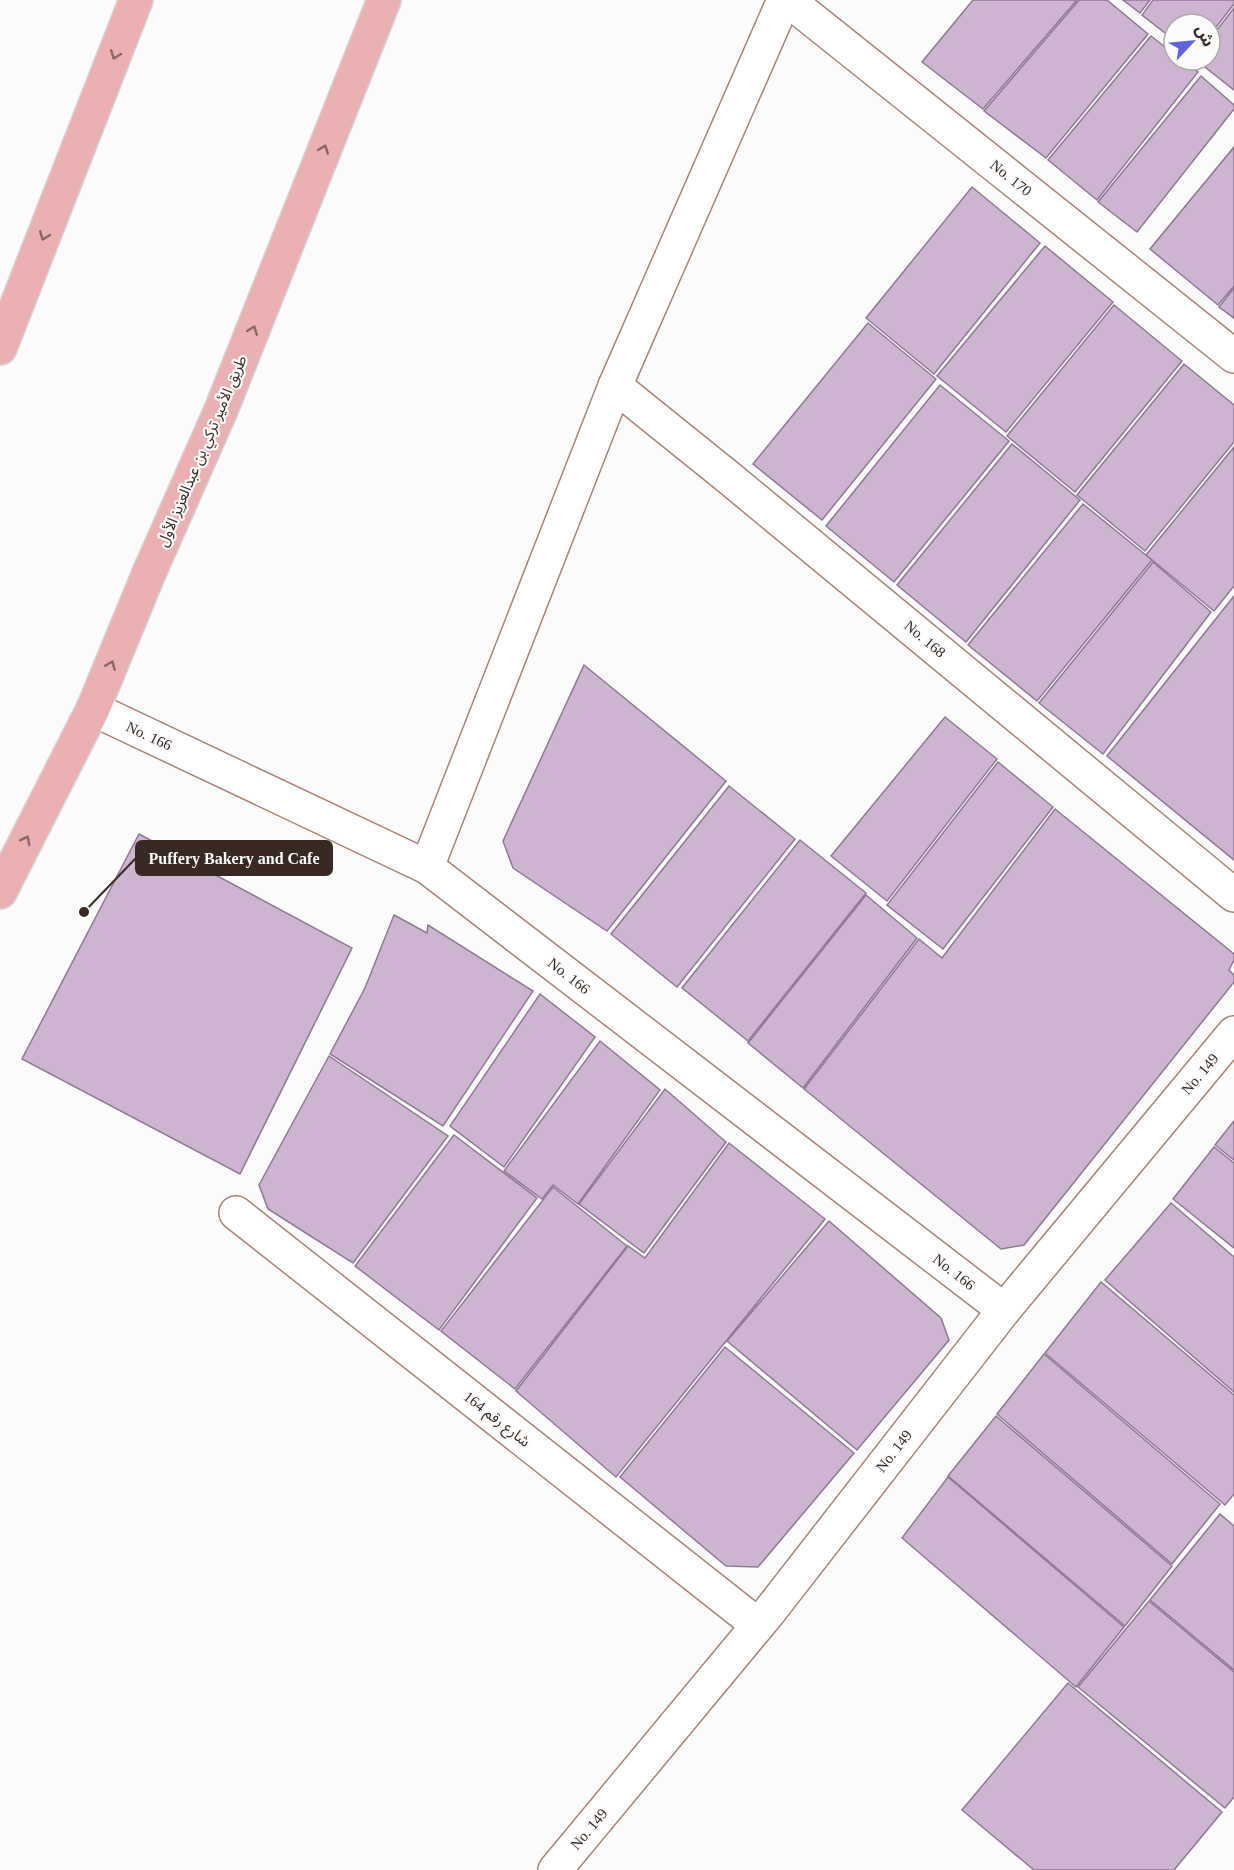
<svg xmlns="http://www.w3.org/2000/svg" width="1234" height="1870" viewBox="0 0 1234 1870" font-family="'Times New Roman','Noto Sans Arabic',serif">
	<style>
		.building { fill: #cdb5d2; stroke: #8e7893; stroke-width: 1.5 }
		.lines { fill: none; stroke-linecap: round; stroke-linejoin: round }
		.minor-casing { stroke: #a68573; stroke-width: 36 }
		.major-casing { stroke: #d7d4d3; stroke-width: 36 }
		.minor { stroke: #fff; stroke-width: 33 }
		.major { stroke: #eab0b2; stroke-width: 33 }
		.oneway { stroke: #886663 }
		.labels { text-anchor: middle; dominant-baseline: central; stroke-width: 4.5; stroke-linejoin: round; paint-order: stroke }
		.street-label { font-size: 15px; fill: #382a23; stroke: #fbfbfb }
		.leader { fill: none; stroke: #382a23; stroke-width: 2 }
		.callout-dot { fill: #382a23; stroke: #fbfbfb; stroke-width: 2 }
		.callout { fill: #382a23; stroke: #382a23; stroke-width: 2 }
		.callout-label { font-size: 16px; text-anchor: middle; font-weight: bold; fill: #fff }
	</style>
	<rect width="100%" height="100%" fill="#fbfbfb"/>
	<g class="building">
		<path d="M973,0H1077L983,109L922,62Z"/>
		<path d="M1079,0H1107L1148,34L1046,158L984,111Z"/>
		<path d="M1123,0H1150L1140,13Z"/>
		<path d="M1153,0H1234V4L1210,35V24H1174V40L1142,15Z"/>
		<path d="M1234,8V90L1196,60H1210V39Z"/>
		<path d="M1151,36L1174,54V60H1182L1198,72L1097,200L1048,160Z"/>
		<path d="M1201,76L1234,105V109L1137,232L1098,202Z"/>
		<path d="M1234,147V286L1218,305L1150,249Z"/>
		<path d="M972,187L1040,243L934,374L866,318Z"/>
		<path d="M1045,246L1113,302L1006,432L937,376Z"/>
		<path d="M1234,288V318L1219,307Z"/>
		<path d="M1114,305L1182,361L1075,492L1007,436Z"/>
		<path d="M868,323L936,379L822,520L753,464Z"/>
		<path d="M1184,364L1234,405V442L1145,551L1077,495Z"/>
		<path d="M940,385L1009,441L894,582L826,526Z"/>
		<path d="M1012,444L1080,500L966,642L897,585Z"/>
		<path d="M1234,447V586L1214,611L1146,555Z"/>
		<path d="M1083,504L1152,560L1037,701L968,645Z"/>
		<path d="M1153,562L1211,612L1103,754L1039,703Z"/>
		<path d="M1234,596V860L1107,756Z"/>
		<path d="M584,665L726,781L607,931L513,868L503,841Z"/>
		<path d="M945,717L997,759L887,901L831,856Z"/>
		<path d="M998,762L1053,807L943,949L887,905Z"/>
		<path d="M729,786L795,839L677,987L611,934Z"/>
		<path d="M1055,809L1234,954V960L1229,970L1234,975V982L1024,1245L1001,1249L804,1089L919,939L942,958Z"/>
		<path d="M139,834L352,948L240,1174L22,1059Z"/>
		<path d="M800,840L866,893L748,1041L682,988Z"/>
		<path d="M866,895L917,938L803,1088L748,1043Z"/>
		<path d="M394,915L427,933L428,925L533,991L443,1126L330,1054L365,988Z"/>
		<path d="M540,994L595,1037L504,1167L450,1126Z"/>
		<path d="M600,1041L660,1090L578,1204L553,1185L542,1199L504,1171Z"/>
		<path d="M329,1056L448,1136L353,1263L268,1209L259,1185Z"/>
		<path d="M665,1089L726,1142L644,1253L579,1204Z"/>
		<path d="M1234,1121V1160L1215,1145Z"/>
		<path d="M454,1135L537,1198L439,1330L355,1266Z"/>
		<path d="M729,1143L825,1219L616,1477L516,1391L628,1246L645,1258Z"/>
		<path d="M1214,1147L1234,1163V1248L1173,1199Z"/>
		<path d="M553,1187L627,1246L515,1389L441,1331Z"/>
		<path d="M1171,1203L1234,1257V1392L1105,1280Z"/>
		<path d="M829,1221L941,1318L949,1340L857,1450L727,1341Z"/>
		<path d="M1101,1282L1234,1395V1494L1225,1505L1045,1353Z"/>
		<path d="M725,1347L854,1453L758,1567L726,1566L620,1477Z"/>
		<path d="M1044,1354L1220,1504L1172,1564L997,1414Z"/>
		<path d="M996,1416L1172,1566L1125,1626L948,1476Z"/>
		<path d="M948,1477L1124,1627L1076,1687L902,1538Z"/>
		<path d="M1220,1514L1234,1526V1670L1150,1600Z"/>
		<path d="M1149,1601L1234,1672V1797L1225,1808L1078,1687Z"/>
		<path d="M1068,1683L1222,1812L1174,1870H1034L962,1810Z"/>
	</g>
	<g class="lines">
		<defs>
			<g id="minor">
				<path d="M788,0L1234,356"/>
				<path d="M615,386L728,477L1234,895"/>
				<path d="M93,709L427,867L1004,1310"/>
				<path d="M427,867L615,386L784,0"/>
				<path d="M236,1213L758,1625"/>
				<path d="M555,1870L769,1612L1004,1310L1234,1033"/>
			</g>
			<g id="major">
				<path d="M0,348L136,0"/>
				<path d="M0,892L93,709L149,573L221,410L384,0"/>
			</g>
		</defs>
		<use href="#minor" class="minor-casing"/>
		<use href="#major" class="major-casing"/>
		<use href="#minor" class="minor"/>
		<use href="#major" class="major"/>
	</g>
	<defs><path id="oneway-chevron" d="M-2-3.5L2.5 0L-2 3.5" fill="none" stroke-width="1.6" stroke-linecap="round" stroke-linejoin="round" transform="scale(1.5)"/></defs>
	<g class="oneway">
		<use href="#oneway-chevron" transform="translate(115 55) rotate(111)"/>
		<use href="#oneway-chevron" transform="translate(324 149) rotate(-69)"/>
		<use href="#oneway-chevron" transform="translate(44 236) rotate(111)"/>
		<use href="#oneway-chevron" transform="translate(253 330) rotate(-69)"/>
		<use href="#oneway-chevron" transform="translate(111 665) rotate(-67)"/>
		<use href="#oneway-chevron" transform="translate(26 840) rotate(-63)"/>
	</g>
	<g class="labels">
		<g class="street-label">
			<text transform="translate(1011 178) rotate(39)">No. 170</text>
			<text transform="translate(202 451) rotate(-67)">طريق الأمير تركي بن عبدالعزيز الأول</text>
			<text transform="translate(925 639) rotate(40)">No. 168</text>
			<text transform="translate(149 736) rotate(25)">No. 166</text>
			<text transform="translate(569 976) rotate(38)">No. 166</text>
			<text transform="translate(1200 1074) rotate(-50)">No. 149</text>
			<text transform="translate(954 1272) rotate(38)">No. 166</text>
			<text transform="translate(497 1419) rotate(38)">شارع رقم 164</text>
			<text transform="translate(894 1451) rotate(-52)">No. 149</text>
			<text transform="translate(589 1829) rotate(-50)">No. 149</text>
		</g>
	</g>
	<path class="leader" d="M84 912L136 858"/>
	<circle class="callout-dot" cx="84" cy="912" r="6"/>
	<rect class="callout" x="136" y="841" width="196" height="34" rx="6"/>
	<g class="callout-label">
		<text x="234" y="864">Puffery Bakery and Cafe</text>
	</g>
	<g transform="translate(1192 42) rotate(64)"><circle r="28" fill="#fbfbfb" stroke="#ada7a5" stroke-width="1.5"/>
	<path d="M0-4.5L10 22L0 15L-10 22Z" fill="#5f64dc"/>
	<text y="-9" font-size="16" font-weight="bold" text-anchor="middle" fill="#382a23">ش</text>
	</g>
</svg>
